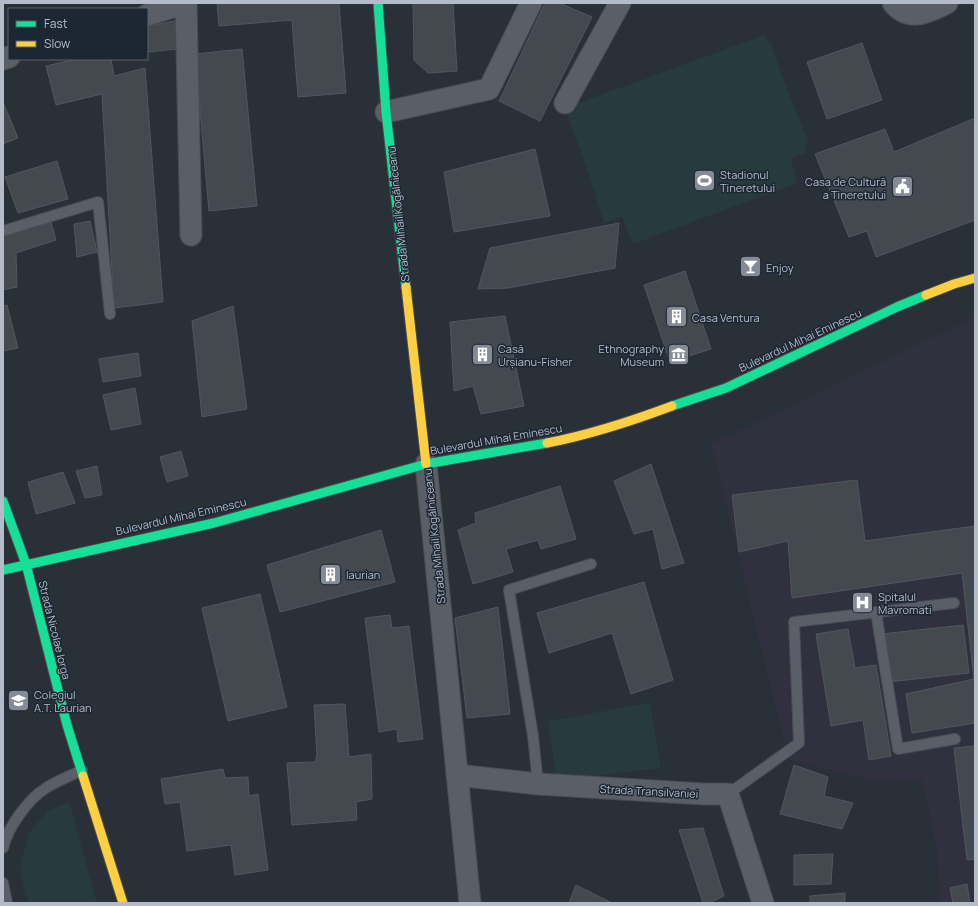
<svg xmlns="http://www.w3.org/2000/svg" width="978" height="906" viewBox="0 0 978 906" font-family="Manrope,sans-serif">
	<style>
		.medical { fill: #31303e }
		.green { fill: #273a3e }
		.building { fill: #444950; stroke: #52575f }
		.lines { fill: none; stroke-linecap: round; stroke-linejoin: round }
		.lane-casing { stroke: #484c53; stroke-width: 12 }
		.street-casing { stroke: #484c53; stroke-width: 23 }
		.fast-casing { stroke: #484c53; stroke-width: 11 }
		.slow-casing { stroke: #484c53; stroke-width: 11 }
		.lane { stroke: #5a5e66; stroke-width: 10 }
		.street { stroke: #5a5e66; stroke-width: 21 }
		.fast { stroke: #16e098; stroke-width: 9 }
		.slow { stroke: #ffcf43; stroke-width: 9 }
		.labels { text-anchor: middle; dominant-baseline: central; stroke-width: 3; stroke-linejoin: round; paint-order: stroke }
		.poi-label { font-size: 11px; fill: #b4bcc9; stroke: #1d2633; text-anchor: start }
		.street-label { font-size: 11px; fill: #b4bcc9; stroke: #1d2633 }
	</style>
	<rect width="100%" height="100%" fill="#2a3038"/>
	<path class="medical" d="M975,317V903H940L937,849L922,779L879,782L789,760L711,444Z"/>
	<g class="green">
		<path d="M765,35L769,43H771L785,84L809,143L805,145L807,152L791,158L797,183L633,244L623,218L621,217L604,223L587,169L565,108Z"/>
		<path d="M650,703L661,768L557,780L548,721Z"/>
		<path d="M69,802L97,903H30L25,894L20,864L29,833L48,811Z"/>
	</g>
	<g class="building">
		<path d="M217,3H339L346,93L298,97L292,20L219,26Z"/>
		<path d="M413,3H453L457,71L428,73L414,60Z"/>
		<path d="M545,3H559L592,17L540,121L499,101Z"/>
		<path d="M175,21L178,49L147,52V26Z"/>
		<path d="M862,43L882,100L827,119L807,62Z"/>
		<path d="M242,49L257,206L209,211L195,54Z"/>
		<path d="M76,59H111L114,76L145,68L163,302L114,308L102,94L56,105L46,66Z"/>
		<path d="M3,102L18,138L3,144Z"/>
		<path d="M975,118V220L876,257L867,231L849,237L815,154L885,129L894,152Z"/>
		<path d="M535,149L550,216L454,232L444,172Z"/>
		<path d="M57,161L68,199L18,213L5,177Z"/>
		<path d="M90,221L97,252L77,257L74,224Z"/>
		<path d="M51,222L56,240L16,253L17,287L3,290V236Z"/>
		<path d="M619,223L615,268L508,288L478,289L490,248Z"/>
		<path d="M685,271L711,349L670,362L644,285Z"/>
		<path d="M7,305L18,348L3,351V306Z"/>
		<path d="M233,306L247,409L202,417L192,321Z"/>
		<path d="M505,316L524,406L481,414L473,386L454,391L450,322Z"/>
		<path d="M138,353L141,376L103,382L99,359Z"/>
		<path d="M135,388L141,424L111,430L103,395Z"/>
		<path d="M181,451L188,476L167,482L160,457Z"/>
		<path d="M651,464L684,563L662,569L653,529L634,534L614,481Z"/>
		<path d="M97,466L102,495L85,498L76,471Z"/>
		<path d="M63,472L75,503L36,514L28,482Z"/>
		<path d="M857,480L865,541L975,526V723L912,733L906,694L974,679L962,573L792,598L788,541L739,552L732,495Z"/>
		<path d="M560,486L576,539L541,549L538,540L506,549L513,572L473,584L458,530L476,523L475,513Z"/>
		<path d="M381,530L395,582L280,612L267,565Z"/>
		<path d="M644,582L673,680L631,694L612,633L549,653L537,613Z"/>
		<path d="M260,594L287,707L228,721L202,608Z"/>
		<path d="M498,607L510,714L467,718L455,618Z"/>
		<path d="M390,615L392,628L409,626L423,739L398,742L397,729L379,732L365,618Z"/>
		<path d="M963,625L969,673L888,682L882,634Z"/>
		<path d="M848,629L855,668L876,665L891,756L869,760L863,720L831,726L816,634Z"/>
		<path d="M345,704L349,757L371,754L372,799L356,802L357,820L292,825L287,763L315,762L317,755L314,705Z"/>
		<path d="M975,746V859L967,860L954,748Z"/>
		<path d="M794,765L828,777L824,796L853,803L842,829L780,814Z"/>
		<path d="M223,769L225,778L248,777L249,796L258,794L268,870L235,875L231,845L187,851L180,802L165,804L161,779Z"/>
		<path d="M703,828L724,896L709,903H703L679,830Z"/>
		<path d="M833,854L831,884L794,885V855Z"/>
		<path d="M967,884L970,903H953L950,888Z"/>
		<path d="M576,885L612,903H569Z"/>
		<path d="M845,893V903H810V896Z"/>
	</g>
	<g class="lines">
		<defs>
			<g id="lane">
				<path d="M3,231L98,202L110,314"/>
				<path d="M876,612L898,749L955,739"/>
				<path d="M538,784L533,736L509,590L591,564"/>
				<path d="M728,794L799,743L794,622L954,603"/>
				<path d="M3,848C8,827 28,799 46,788C57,781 70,776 82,770"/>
				<path d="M3,883L7,903"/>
			</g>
			<g id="street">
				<path d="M186,3L191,235"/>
				<path d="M893,3C910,23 928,12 947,3"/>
				<path d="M147,15L186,3"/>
				<path d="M3,59L9,57"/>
				<path d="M565,103L620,3"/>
				<path d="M386,112L489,89L531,3"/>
				<path d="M426,464L470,903"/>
				<path d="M457,775L538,784L704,794H728L763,903"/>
			</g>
			<g id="fast">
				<path d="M378,3L386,112L406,287"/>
				<path d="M672,406L726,388L897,307L926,295"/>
				<path d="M3,501L26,564L67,725L83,776"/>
				<path d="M3,570L214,523L426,464L547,443"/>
			</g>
			<g id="slow">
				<path d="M406,287L426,464"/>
				<path d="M926,295L954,284L975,278"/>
				<path d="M547,443C589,435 632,421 672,406"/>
				<path d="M83,776L123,903"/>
			</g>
		</defs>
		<use href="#lane" class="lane-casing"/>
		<use href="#street" class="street-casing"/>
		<use href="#fast" class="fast-casing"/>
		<use href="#slow" class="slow-casing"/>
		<use href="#lane" class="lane"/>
		<use href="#street" class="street"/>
		<use href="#fast" class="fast"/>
		<use href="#slow" class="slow"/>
	</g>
	<defs>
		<symbol id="stadium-square" viewBox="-11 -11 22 22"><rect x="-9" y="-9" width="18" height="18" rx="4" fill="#848b96" stroke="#1d2633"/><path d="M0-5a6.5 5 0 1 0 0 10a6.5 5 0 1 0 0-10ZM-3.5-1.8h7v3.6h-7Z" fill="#fff"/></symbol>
		<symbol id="civic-square" viewBox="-11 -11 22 22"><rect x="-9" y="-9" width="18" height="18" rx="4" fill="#848b96" stroke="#1d2633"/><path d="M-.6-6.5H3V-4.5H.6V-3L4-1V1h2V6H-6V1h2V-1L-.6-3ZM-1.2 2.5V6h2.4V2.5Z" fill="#fff"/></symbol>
		<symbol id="bar-square" viewBox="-11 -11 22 22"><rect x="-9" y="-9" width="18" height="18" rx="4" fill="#848b96" stroke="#1d2633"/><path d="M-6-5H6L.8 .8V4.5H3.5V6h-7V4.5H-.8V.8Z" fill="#fff"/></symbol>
		<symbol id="building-square" viewBox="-11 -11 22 22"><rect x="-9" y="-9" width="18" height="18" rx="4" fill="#848b96" stroke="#1d2633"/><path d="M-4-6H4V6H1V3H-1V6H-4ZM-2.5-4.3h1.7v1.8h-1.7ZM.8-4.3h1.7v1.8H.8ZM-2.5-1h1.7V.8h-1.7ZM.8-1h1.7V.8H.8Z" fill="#fff"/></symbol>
		<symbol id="museum-square" viewBox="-11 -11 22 22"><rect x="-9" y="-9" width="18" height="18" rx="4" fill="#848b96" stroke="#1d2633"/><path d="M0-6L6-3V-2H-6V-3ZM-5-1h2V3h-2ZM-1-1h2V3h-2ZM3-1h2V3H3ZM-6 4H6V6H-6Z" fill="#fff"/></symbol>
		<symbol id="hospital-square" viewBox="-11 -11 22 22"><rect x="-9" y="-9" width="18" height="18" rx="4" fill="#848b96" stroke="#1d2633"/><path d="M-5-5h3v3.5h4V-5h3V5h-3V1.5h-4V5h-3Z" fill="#fff"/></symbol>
		<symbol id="university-square" viewBox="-11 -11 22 22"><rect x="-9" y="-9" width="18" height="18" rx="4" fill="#848b96" stroke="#1d2633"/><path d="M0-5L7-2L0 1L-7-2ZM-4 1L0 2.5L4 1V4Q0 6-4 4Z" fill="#fff"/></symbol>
	</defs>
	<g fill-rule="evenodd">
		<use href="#stadium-square" x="692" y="168" width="25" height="25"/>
		<use href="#civic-square" x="890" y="174" width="25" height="25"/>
		<use href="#bar-square" x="738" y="254" width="25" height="25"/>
		<use href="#building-square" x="664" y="304" width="25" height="25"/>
		<use href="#building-square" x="470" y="342" width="25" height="25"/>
		<use href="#museum-square" x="666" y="342" width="25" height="25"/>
		<use href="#building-square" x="318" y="562" width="25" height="25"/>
		<use href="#hospital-square" x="850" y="590" width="25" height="25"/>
		<use href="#university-square" x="6" y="688" width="25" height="25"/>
	</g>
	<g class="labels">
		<g class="poi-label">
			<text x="720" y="174">Stadionul<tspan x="720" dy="13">Tineretului</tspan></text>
			<text x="886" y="181" text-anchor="end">Casa de Cultură<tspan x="886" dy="13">a Tineretului</tspan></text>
			<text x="766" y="267">Enjoy</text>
			<text x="692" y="317">Casa Ventura</text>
			<text x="498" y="348">Casă<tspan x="498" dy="13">Urșianu-Fisher</tspan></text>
			<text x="664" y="348" text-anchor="end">Ethnography<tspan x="664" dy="13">Museum</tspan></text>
			<text x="346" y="574">laurian</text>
			<text x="878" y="596">Spitalul<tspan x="878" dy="13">Mavromati</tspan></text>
			<text x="34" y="694">Colegiul<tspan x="34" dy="13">A.T. Laurian</tspan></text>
		</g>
		<g class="street-label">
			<text transform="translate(398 214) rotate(-96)">Strada Mihail Kogălniceanu</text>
			<text transform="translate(800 340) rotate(-25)">Bulevardul Mihai Eminescu</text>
			<text transform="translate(496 439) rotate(-10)">Bulevardul Mihai Eminescu</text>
			<text transform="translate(181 516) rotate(-13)">Bulevardul Mihai Eminescu</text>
			<text transform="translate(434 536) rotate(-96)">Strada Mihail Kogălniceanu</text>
			<text transform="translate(55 630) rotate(76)">Strada Nicolae Iorga</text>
			<text transform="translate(649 791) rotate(3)">Strada Transilvaniei</text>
		</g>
	</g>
	<rect width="978" height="906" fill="none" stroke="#b4bcc9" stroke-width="8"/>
	<rect x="8" y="8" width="140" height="52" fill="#1d2633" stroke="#59626f"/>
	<rect x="16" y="21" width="20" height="6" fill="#16e098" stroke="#59626f"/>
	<text x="44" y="28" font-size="12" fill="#b4bcc9">Fast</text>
	<rect x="16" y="41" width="20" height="6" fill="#ffcf43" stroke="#59626f"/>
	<text x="44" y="48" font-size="12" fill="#b4bcc9">Slow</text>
</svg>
